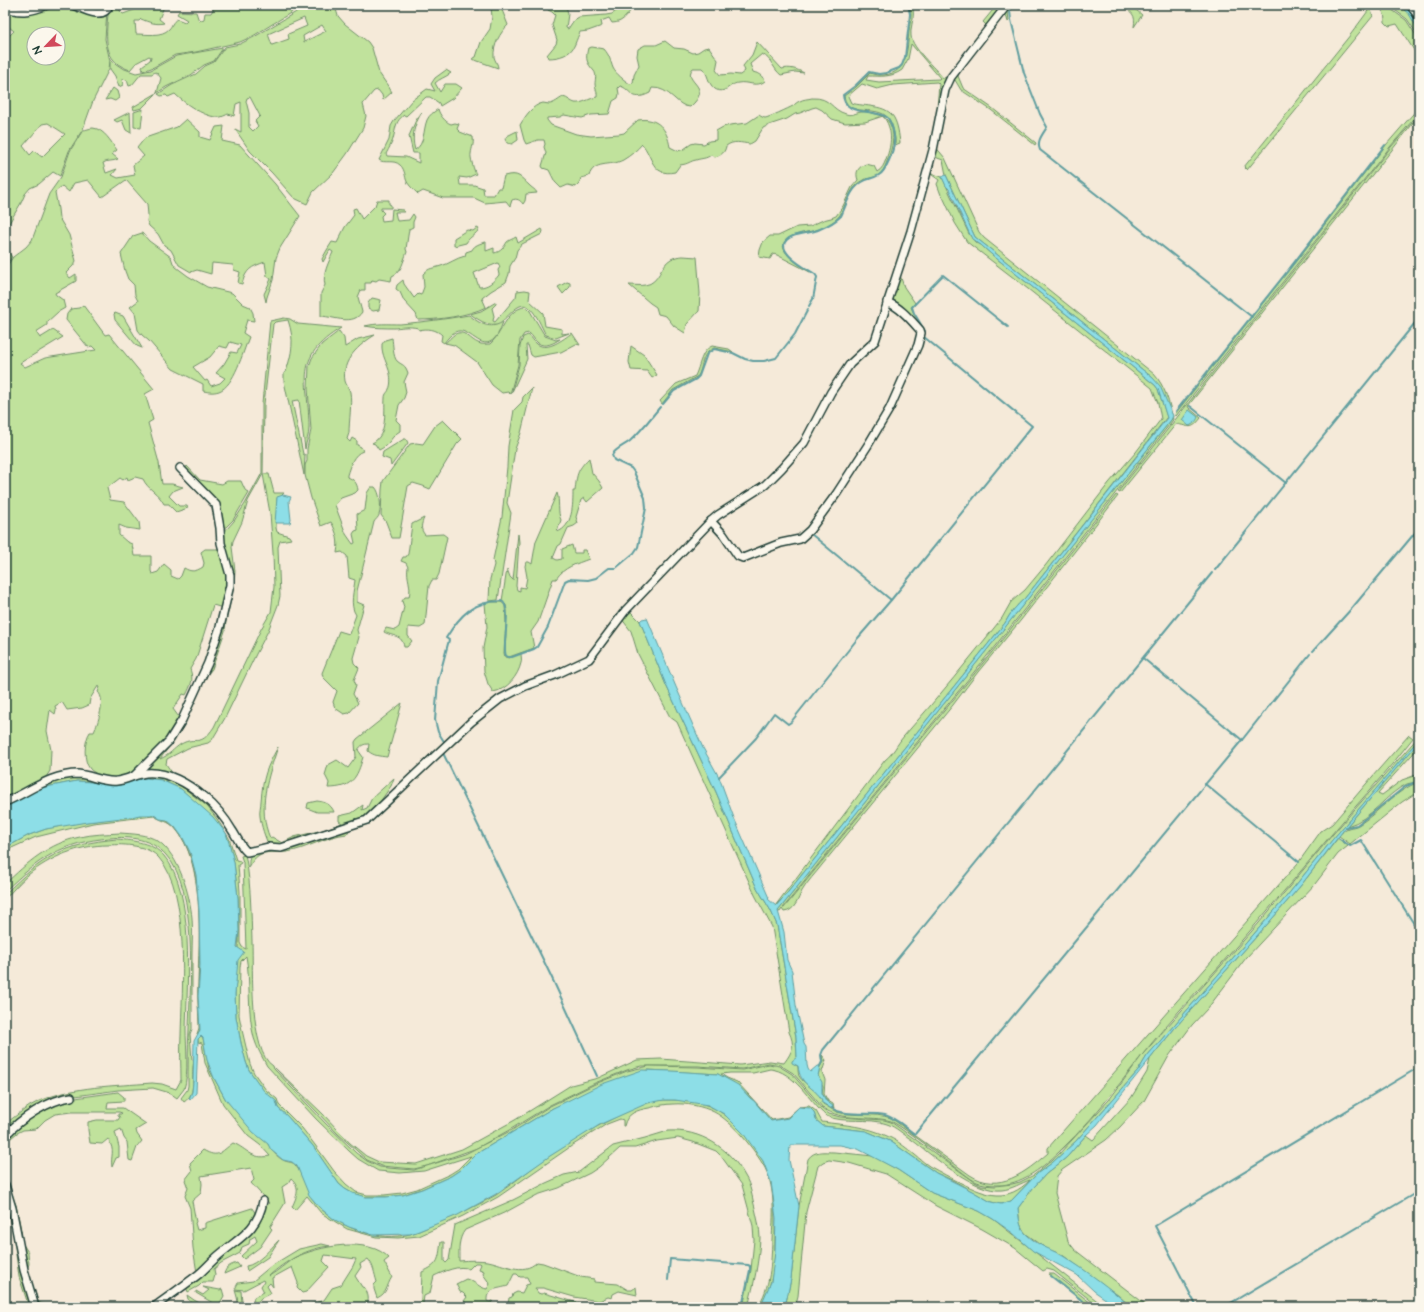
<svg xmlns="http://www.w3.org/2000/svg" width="1424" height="1312" viewBox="0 0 1424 1312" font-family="'Architects Daughter',sans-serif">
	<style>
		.green { fill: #c0e29c; stroke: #709068; fill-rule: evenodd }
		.water { fill: #8ddee7; stroke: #619e9f }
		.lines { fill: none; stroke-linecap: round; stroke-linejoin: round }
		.stream { stroke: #619e9f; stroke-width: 2 }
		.minor-casing { stroke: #1f3d34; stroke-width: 10 }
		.minor { stroke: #fbf7ec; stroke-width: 7 }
	</style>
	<rect width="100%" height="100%" fill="#f5ead9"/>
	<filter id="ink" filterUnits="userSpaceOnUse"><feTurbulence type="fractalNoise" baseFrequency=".025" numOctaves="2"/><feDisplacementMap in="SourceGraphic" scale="8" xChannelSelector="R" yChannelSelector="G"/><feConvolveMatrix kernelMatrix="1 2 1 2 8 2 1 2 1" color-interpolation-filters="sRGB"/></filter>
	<g filter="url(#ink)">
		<g class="green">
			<path d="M49,5H71L88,11L107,10L105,39L110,61L109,69L93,101L83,129L69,151L60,176L53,172L39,184L30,188L25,194L21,203L5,230V40L14,31L5,24V8L10,11ZM34,34H58V58H34ZM48,123L65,134L42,157L34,151L30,155L23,146L42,124Z"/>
			<path d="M76,5H108L102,12Z"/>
			<path d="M109,5H120V11L123,14L148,5H167L163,9L159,19L164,23C156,25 148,22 141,19L139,21H135L136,34C146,34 162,37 169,29C172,26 172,22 177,19L185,22L187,20L177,14L179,11L196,12L199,21L204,19L205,13H211L214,8L212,5H294L292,12L253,36L240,42L196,52L175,55L154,67L143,71L142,66L150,60L151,57L149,56L136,63L130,70C106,62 106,45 107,24C108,18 108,11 109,5Z"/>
			<path d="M308,5H338L335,6L338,16L345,24L368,42L372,48L379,73L392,92L383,100L382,95L378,90L374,91L363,104L366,116L363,128L347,154L333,173L313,192L307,204L294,198L272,173L250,151L235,129L241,132V102L236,104L234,116L228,114C224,116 220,118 216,117C203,116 184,103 175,94L168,97L166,95L161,96L158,94L172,85L196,74L205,66L214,62L225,47L240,44L254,37ZM304,18L307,26L288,34L289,39L272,45L268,34ZM322,25L326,31L304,42L303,36ZM250,97L260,116L255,121L258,126L253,131L249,127V113L246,101L247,98Z"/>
			<path d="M489,5H500L508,25C500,33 493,45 494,57C495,61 498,64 498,68L472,59L476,57L481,42L490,29L492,17L491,7Z"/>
			<path d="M548,5H566L568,14L566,28L568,29L574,20L579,17L606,15L612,14L625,5H635C628,12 625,23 612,23L609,18L601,21L602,26L588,31L580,32C578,36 577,39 575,44C571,55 559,58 548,58L547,55L556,44L557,40L552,25L555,15L552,12L548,10Z"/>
			<path d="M909,5H912C916,16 910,25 911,36C912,48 935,68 943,78L949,77L942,90L937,108L939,84L937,82L893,85L877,89L862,84L848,96L851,103C864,107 887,104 894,118C898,125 899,135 900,143L895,145C896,139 894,134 893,129C887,97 848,123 844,96L856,87L870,73C873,74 875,75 879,75C908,76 907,51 909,30C910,21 913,13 909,5ZM911,44L940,78L939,79L879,82L866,80L868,76C880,76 891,78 902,70L908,59Z"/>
			<path d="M997,5H1003L987,26L983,22Z"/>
			<path d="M1008,5H1011L1008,12L1009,21L1008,22L1005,12L962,68L958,76L963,88L992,108L1036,143L1035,145L991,110L961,90L955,80L945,90Z"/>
			<path d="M1122,5H1130L1142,15L1134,27C1136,14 1132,13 1122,5Z"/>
			<path d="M1363,5H1369L1373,16L1247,170L1244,167L1351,34L1368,11Z"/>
			<path d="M1373,5H1385L1406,20L1419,40V58L1397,24L1389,26L1385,22C1385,12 1382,8 1373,5Z"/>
			<path d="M1388,5C1391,5 1396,4 1398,5C1408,8 1419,27 1419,37L1407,19Z"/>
			<path d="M665,41L674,48L684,49L693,53L698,52L704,48L709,47L718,60L716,70L720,75L731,74L740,75L745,71L743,66L752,55L757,42L782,69C789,67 797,69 804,73L795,72L781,75C773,69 772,59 762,54L750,64L753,72C759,74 763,74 765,81C757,88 747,81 738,83C729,84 725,95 715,89C707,83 709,74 702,68H693C681,83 715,85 690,107C677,107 670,87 652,88L650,93C630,103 632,89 620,86L618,88L619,94L618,98L613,101L609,114L591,115L582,118L564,115L560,117L547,118V120L551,125L576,134L591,136L619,134L624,133L638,120C658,117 667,129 670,147L678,151L684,149L691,144L695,143L704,144L709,141L716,140V131L723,127L730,125L747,123L759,115C760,116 764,118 765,118C768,118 789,108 793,106C795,104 797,102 800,101C803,99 808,99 812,98C831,97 831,110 846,114C852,116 855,113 861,112C866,111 871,113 876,114C897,119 895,142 888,159C886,164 884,171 880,174C872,180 864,176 855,186C849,194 845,206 840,215C836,221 826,226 820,229C811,232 801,232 793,236C767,246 800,265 810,272L777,255L773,254L770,259L759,257L760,250L763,242L770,236H778L797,227L810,226L823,220L831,218L836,216L843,206L852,187L858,180C855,172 858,167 866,164L874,166L877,172C882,169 884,165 886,159C892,144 893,129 883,116L865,122L845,123L832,119L822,110L816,107L812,108L800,113L795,114L787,119L769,125L763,128L755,141L750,144C741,143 734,140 726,146C725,152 722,155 715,157L711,155C706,159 702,158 696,160C690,161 689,164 680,165L675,172C651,177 653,156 642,144C637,150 630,156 623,160C610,167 594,160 589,176L581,178L579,184L576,187L568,185L561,188L555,182L549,170L543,168L542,166L546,153L544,147L545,144L544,140H538L526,144L524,140L520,125C525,117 532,105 543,103C545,103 547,104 549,104C554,104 559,99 563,97C568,98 571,102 575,103C582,104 590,98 597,97C598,92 595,89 595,84C595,80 597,75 594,71C587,63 585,60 588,48L592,47L604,49C610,56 610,60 613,68C616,74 624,80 630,84L633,83L634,75L639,65L637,56L638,49L645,45H656Z"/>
			<path d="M223,48L214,61L204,65L191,75L166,87L157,93L142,108L134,110L133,107L157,93L161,78L157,73L155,72L152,74H141L132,85L129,86L127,80L122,79L123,85L119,87L115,76L110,69V57L112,61L122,68L136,73L151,70L176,56Z"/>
			<path d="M446,70L451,73C446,77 439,79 435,83L440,92L445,84H456L462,88L453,98L440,106L439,103L430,97H426L406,116L404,115C396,121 396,126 394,135C393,142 389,148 386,154L387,156L406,157L419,163V153H413L409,136L416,120L422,112C414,125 411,136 415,150C425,144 423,130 427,120C429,115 434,112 438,109C439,114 445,122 451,124L455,123L459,124L457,129L460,132L473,137C474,146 472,146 471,154C470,157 474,171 476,174L467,178L459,177L460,185H474L483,188L484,195H494L498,188H501L504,176C519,172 520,177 530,186C533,189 535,189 537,193L526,194L525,201L523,204C520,200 517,198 512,200L510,206L506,201L485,203L474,198H443L423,191L418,194C414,190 407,184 406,179C405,175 404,168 400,165C394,159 384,164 379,160L389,140L391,126L394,121L412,100L427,89L435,91L431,84L435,78Z"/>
			<path d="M113,88L117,91L119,98L115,101L110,99L105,100Z"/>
			<path d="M1419,107V113L1390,147L1176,416L1175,414L1319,232L1386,145Z"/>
			<path d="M143,109L141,128L134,127V112Z"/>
			<path d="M130,112L131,133L126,130L122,120L117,122L114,120Z"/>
			<path d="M1419,115V116L1188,406L1189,408L1201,418C1191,431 1190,426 1176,424L1120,493L1118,492L1391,147Z"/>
			<path d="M186,119L200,132V137L210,140L216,127L224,126L222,141L240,145L275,184L300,216L280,248L276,258L273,280L267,297L266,302L264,294L271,279L267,276L265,262C251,267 246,269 242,284L238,283L240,272L234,270L233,265L212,263L211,274L197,270L191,272L179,265L171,250L164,245L158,234L149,226L147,221L148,215L147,204L126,180L102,197L88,180L74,183L69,192L62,186L55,192L58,209L59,218L69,235L76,261L73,266L66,273L70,278L76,274V281L55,293L56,295L63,300L65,308L58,312L47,322V325L36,332L40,338L53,330L63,337L20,363L25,367L45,358L96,350L92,346L88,347L66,320L67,314L71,309L79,308L83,305L105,335L109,334L154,389L145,394L153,420L148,423L159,463L162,484H172L183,487L173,491L169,496L179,506H187L188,508L176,512L172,508L169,504H164C158,492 148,490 143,479L135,477L128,480L127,477L123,480L120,478L107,488L110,500L124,502L139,522L140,530L126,528L119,525V535L127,542L132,544L134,556H151V571L152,574L158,572L164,564L171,570V576L178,579L181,576L184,568C191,572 195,572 203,567L204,563L201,552L205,549H222L229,575L223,608L213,605L196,659L190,669C194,680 191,685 186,695L183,694L173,709L181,720L175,730L134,774L118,780L99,778C96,772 94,773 90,769C83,761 84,741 90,732H94C98,723 106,699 98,692L100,687L98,686L90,699L89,705L82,708L67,710L62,702L55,706L56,710L55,714L50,710L47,731L51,750L50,771L44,780L5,801V269L13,257L26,247L32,240L49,194L61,177L70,151L83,130C86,130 90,128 93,128C104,129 111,142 117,150L112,154L118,159C113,162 107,160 103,163L106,173L117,169L112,175L118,178L135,175L133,165L144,156L137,148L145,138L177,127Z"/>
			<path d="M517,131L518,140L512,144L507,143L505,139L507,136Z"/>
			<path d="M934,145L945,158L979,232L984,238L1154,374C1165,386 1170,404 1173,420L1008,630L783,908H784L1009,631L1116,495L1118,496L1021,620L978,672L953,705L822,865C816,873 807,882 802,891C798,899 795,911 784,912L782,909L780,912L778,911L1171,420L1173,417L1153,378L975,237L946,175L943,160L932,156Z"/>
			<path d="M928,172L942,177L969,234L975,242L981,245L991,254L1155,385L1158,389L1167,417L1025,598C1017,605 1010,613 1005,623L784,897L775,906L885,760C893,754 897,744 904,736C938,698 970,658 1002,618L1011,602L1025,590L1045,566L1109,483L1136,452L1161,419L1158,403L1152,388L1028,289L967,242L955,223L943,197L941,195L937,184L939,180Z"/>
			<path d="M377,200H389V204L391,205V208H381V210L384,213L381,216L382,221L391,220L392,209L403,210L404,212H395L397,221L409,220L413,214L415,217L413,222V227L409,229L406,249L407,252C403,261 402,272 392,276L391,281L379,279L376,281L372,280L371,283H365V290H361L358,297L362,312C353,326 335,317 321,316V293L325,285C322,274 329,262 333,252L330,250L323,262L322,259L327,250L332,242L337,243L345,227L354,215L353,209L356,208L362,219L375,206Z"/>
			<path d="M477,228L479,229C476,235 470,236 466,243L454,246V238L467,230L473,231Z"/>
			<path d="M542,229L543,231L542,234L522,244L517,250L515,258L510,266L509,274L506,282L491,291L482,298L486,307C468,316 438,320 418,320L416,314L404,301L400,292L396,289L397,285L403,280L404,284L414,298L418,294L421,295L424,287L423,274C430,267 432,269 441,266C449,264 456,258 465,256L466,252L472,250C474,245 481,243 486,242V251L494,248V253C501,252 504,247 507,242C509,240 513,239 516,237L518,243ZM498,263L500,267L498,270L499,275C493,282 488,287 479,287L474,273Z"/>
			<path d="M142,233L149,241L171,257L173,263L176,267L188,276L207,287L232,293L243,304L250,307L253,313L254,321L247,320L243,333L249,337C243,352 234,386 219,391C213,393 209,392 203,391V384L173,369L149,341L142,335L138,330L135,313L130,307L138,301L135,295L134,285L128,279L125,271L121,254L133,236ZM230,342L241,345L237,353L231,352L224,364L216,373L225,378L220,383L211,386L207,380L205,381L193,367L210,357L219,346L227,348Z"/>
			<path d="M5,248L12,257L5,267Z"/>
			<path d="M683,256L697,257L700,293L699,311L687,324L685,333L674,326L666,316L658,314L656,307L650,303L629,285C634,285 640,286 645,285C660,283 660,265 671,259C675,257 679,256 683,256Z"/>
			<path d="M900,275L904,287L915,303L911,307C914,316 922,323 924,331L888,301Z"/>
			<path d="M567,282L570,283V287L563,294L558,287Z"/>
			<path d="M525,290L530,291L529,300L543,313L545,326L562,329V334L569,333L556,338L546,335C541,326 537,315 530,308C518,297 507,322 496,324C486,326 478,319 470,314L481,311L496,302V304L492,308L494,316L493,321L495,322L516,297L517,291Z"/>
			<path d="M372,298L381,300L379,310L373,311L368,308V303Z"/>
			<path d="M523,307L527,308L530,311L545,336L556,340L560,339C554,343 545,348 538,343C534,340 533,336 529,333L524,334L520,340L518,365L510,394L508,392L502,393L492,385L477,362L454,345L445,343C449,340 453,334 458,333C465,331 471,340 478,343C482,345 486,344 490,344C503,333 505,312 523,307Z"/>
			<path d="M115,313L123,316L142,348L137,346L115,320L114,314Z"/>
			<path d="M469,315C480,324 490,330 503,322C501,327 499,334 495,338C481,354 469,325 455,332C451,334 447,339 444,343L441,341L442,335C436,329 427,328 419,330L418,328C409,326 404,327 395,328C386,328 374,328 365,326C377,323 388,324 400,324C423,322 446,319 469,315Z"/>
			<path d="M284,318L290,319L298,324L341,328C292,358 309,380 309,428C309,435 306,442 305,449L299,400L292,401L303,454L305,455L304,475L284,381V373L286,372C292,352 295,341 288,320L275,322L273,324L264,404L263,474H269L274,493H284L281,496L277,498L276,528L277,532L289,536L291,539L280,541L278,547L280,596L278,605L268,631L256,654L225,718L212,740L208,743L188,748L167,759L166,764L175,777L147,772L144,769L183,721L229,596L227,556L222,529H227L234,521L245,504L262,473V404L270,321ZM263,474L270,513L273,553L274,587L271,612L261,629L214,727C199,749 197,735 181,744C173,749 170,755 160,759L178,735L207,675L212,669L225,631L226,621L234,585L235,571L232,547L233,541L242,522L248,501Z"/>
			<path d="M339,331L344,338L345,347L358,339L375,335C359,345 341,360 345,381C346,385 349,388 350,392C352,403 349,421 349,433L347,439L350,442L352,438L357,441V445L361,447L363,451C353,454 350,466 347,475V477C354,479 357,483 358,490L355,493L341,498L335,505L346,534L353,544L355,543L353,534L355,531L358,530L357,514L365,510L367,493L371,487H375C380,492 382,507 379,515C379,517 375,520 374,522L357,591V602L364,605L357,630L359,637L353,658L354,663L359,668L354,680L356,685L353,694L358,703L349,713L344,714L335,708L333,702L337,691L323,677L322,673L339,631L349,634L356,615C349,605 354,590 355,580L349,578L347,556L342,552L337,553C339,542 337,532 331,522L321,526L311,498L305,475V465L307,461V449L311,430L308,388L309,366L312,358L322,344Z"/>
			<path d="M572,333L580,345L576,344L561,352L534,357L531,355L528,345H526L527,359L511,394L519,365L520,346L523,337L528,335C532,337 533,341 537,344C548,352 563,339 572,333Z"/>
			<path d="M392,338C393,344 393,357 397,361C403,366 405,364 408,373L404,382L406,392L404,398L399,405L396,420L400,424V431C391,436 390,445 379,450L375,444L372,443C388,435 384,412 385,398C385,393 388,393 389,389C391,386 391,378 390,374C388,364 381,355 382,344L385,340Z"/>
			<path d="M631,346L644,355L657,375L652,378L647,371L631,370L629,362Z"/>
			<path d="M712,346L729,349L733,352L714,348C700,355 704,364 698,376L673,390L662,404L660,401L676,384L695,376C700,366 701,350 712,346Z"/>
			<path d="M532,388L521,433L515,449L507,503L511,513L498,600L489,601L490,579L494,565L493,560L502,517L507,467L508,446L514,410L522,402L523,397Z"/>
			<path d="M443,420L462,439L457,444L430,489L423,486L413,483L408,486L399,538H392L386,522L381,515L382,490L383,481L410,444L416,443L423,444L435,426Z"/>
			<path d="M404,439H406L408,443L391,466L390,460L382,457L383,452Z"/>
			<path d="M589,458L592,473L599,481L603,488L587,502L584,498L581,500L576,517L578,523L574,526L568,528L561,544L558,546L553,558L557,560L562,559V549L572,545L574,553H582V550H585L589,559C576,564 564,567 556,579H553L538,622L531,632L534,648L509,657L506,656L505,653L507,611L506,605L502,601L507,569L510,577L513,580L518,534L519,542L516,586L517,590L520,591V587L525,588L527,577L525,566L526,562H529L532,564L536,541L557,493C560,501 557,512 561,520L557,532C573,527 573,504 573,491H575C577,475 576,471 589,458Z"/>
			<path d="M187,466L200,480L222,484L227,481H241L245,490L249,493L233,520L226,527L221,528L217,507L184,470Z"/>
			<path d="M424,518C421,525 420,529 425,535L443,534L447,537L439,574L436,580H432L429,586L425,625L420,628L408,627V636L412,641L407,647H404C402,634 393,637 384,632L386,628L395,630L399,627L404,607L402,601L405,597H409C412,585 406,578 408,567L406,563L401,561L403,557H406L408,554L412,524Z"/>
			<path d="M489,602H501L505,605L506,623L504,653L505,657L509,658L521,653C521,656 522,660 521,663C518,676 507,690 493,692L488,684L484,671L483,648L487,627L485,603Z"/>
			<path d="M628,609L640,621L666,685L716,792L756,886L771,911L777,925L796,1037L797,1057L795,1060V1065L798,1066C798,1069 798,1073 799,1076C805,1086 822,1092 823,1104C827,1106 832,1110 837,1112C854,1117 874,1112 891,1118L970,1175C999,1194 1026,1172 1048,1153V1148L1298,863L1321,831L1332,824L1372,777L1409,735L1413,738C1387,772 1358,803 1331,835C1282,894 1232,953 1180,1010C1138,1056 1105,1109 1059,1152C1043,1167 1025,1182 1002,1185C995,1185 987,1185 980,1183C972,1181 965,1174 958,1169C936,1153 915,1135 891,1121C870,1115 842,1122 823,1108L793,1073L780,1065L769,1063L742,1069L698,1066H641L627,1070L595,1083L550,1105L511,1129L477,1148L427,1166L414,1169L381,1166L367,1160L338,1134L275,1068L323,1114L350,1143L366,1156L379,1162L416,1164L462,1149L515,1120L571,1085L598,1078L637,1060L661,1059L740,1065L770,1061L784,1063C793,1051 795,1045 789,1032L772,927L755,895L677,722L670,717L638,654L631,631L621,618Z"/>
			<path d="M402,703L387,757C379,756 374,756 368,751L369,744C364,744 361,745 358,750L363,757C357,778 352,788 328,788L329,783L325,775L328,765L337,760L348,768L356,757L355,742L357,739Z"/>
			<path d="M1419,736V739L1333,839L1282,902L1147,1056L1138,1071L1076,1141L1052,1163L1038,1173L1011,1201L1001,1204L991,1202L954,1181L936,1173L890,1141L866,1131L823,1126L816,1120L814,1112L799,1107L789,1118L771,1121L754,1101L744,1092L718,1074L648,1070L553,1108L476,1154L460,1170L451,1176L422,1189L403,1195L386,1197H366L352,1193L345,1189L339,1184L313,1146L287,1116L278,1108L276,1101L264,1092L249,1070L246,1062L241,1043L236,1017L235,994L239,931L238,898L234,862L226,833L181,789L161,780L146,778L120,785H110L91,782L77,781L41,788L5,806V804L45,783L77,777L88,779L136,778L153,775L168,779L180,785L207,806L217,819L229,838L236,860L240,861L241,863L238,865L240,892V943L242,947L246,949L243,862L241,856L245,855L246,859C251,886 251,914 252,941C253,967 249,1052 273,1066L274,1069L325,1123L356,1153L367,1161L380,1167L388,1168L414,1170L465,1154L512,1130L550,1106L595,1084L627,1071L649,1066L698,1067L742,1070L769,1064L779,1066L792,1074L822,1109L829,1114L840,1117L884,1120L891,1122L975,1182L981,1185L995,1186L1012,1184L1020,1182L1034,1175L1059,1154L1109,1100L1143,1054L1259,923L1333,834ZM246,956C251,982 247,1012 254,1038C257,1048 262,1057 267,1066L316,1119L349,1151L358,1159L378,1171L400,1173L424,1171L471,1156L458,1169L450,1174L417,1189L402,1193L384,1195H367L356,1192L346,1184L334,1171L315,1145L302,1128L279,1105L277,1099L266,1090L254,1073L250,1064L242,1030L239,1015L240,967L241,961ZM770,1069C794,1071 809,1101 826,1116C845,1124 868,1117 887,1124C896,1127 904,1135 912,1140C933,1156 975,1193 1002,1190C1012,1189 1021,1183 1030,1180C1007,1203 988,1196 961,1183C951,1178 940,1172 929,1166C915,1156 903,1143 887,1136C866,1126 845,1125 822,1122L816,1111L809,1106L799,1107L788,1117L772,1120L737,1082L727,1078L721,1074L730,1073H753Z"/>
			<path d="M1419,742V747L1378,793L1382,795L1402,780L1419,774V781C1415,782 1411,783 1407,784C1385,794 1373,819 1347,826Z"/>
			<path d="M278,747C268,776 257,808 270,838L272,837L282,843L294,837L323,830L342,823L339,821V816L352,813L363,805L362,810L367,808L372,798L394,778L391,786L373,812L367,817L334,827L327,830L291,843L269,846C265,837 261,826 260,816C259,811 261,806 261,801C263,777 266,768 278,747Z"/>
			<path d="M1419,782V791L1402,802L1350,844L1339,836C1348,824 1350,830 1360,824C1380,811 1396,790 1419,782Z"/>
			<path d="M317,801C325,802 331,804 334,812H317L307,808L308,803Z"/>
			<path d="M147,814C212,821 199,947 198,994C198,1006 199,1018 200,1030L197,1034L199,1028C199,1013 197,997 198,982C199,938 205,863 175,828C169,821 161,821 154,816L93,823L36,837L5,851V848L29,835L46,829L63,825Z"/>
			<path d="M351,827L347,834C326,836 307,849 287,852C278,853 270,851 261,854C255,857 252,861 249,868C249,862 248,857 253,853Z"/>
			<path d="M120,833C133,834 147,834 158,841C179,855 190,895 192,918C193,930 192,943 192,955C192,980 192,1004 192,1029L190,1034L192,1060L194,1062C190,1075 198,1093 184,1102L181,1098L187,1090L188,1086C188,1067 188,1048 189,1029C190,984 198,889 166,855C152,839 130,836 110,838C63,842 39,858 5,891V884C27,863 49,843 80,837C93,834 106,834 120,833Z"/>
			<path d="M1338,838L1348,846L1338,854L1315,884L1246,958L1208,1008L1192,1025L1169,1056L1144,1101L1120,1127L1106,1140L1062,1170L1057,1176L1055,1193L1068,1241L1075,1250L1149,1307H1131L1119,1296L1061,1254L1047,1249L1025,1233L1020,1224L1018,1208L1033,1188L1046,1174L1067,1157L1086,1135L1093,1140L1131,1098L1147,1072L1150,1059L1174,1029L1272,919L1302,884Z"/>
			<path d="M117,839C134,841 152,842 164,856C195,891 187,984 186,1029C186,1045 189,1074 184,1089L177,1098L170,1093L153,1088L118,1090L61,1098L5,1127V1124C16,1116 26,1107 39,1101C74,1086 114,1086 152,1083L162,1084L176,1089L181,1080C181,1065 180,1050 181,1035C182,991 190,892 159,858C148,845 125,844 108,845C79,845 50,857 28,875C20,882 12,891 5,899V894C42,857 64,844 117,839Z"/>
			<path d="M201,1036L203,1038L209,1069L226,1100L268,1144C271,1150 277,1157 283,1160C288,1163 293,1161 296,1166C307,1179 307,1197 320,1208C343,1229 380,1242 410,1234C419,1232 427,1227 435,1224C456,1216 476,1206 496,1195C509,1186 522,1176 535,1166C559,1149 585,1132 612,1119C624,1113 637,1106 650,1102C665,1098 694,1100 709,1106C736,1117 765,1154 771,1182C776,1202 775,1222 775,1242C775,1258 774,1274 768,1290C766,1296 763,1301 760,1307H757C771,1288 771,1262 772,1240C773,1217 776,1190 765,1168C755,1150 733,1122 714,1112C702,1106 686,1103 673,1104C665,1104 657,1106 649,1108C637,1110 627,1113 624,1126H623V1120L620,1119L607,1124L573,1145L498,1197L463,1216L419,1236L398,1238L376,1237L347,1229L321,1213L307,1196L295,1210L292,1207C297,1196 301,1187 291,1178L288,1183L282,1187L285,1203L270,1227L272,1229L260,1247L244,1259L241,1256L257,1241L255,1236L250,1239L249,1244L242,1247L240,1253L221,1263L214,1269L215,1275L213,1282H203L199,1286L188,1292L186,1287L214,1265L269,1203L251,1183L254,1180L251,1168L201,1176L202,1184L201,1193L192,1201L196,1222L195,1223L197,1230L205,1228V1223L252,1208L256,1214L255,1217L241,1233L225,1246L197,1273L193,1248L190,1208L185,1196L188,1188L185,1180L192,1171L190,1163L203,1150C219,1159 220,1152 233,1143C248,1149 251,1160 270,1156L260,1145L248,1136L223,1104L205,1063L202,1043L198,1042V1037Z"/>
			<path d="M822,1055L826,1060L822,1072L825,1080L824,1094L828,1101L833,1104L834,1108L827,1101L822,1093L823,1086L818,1076L820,1067L823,1062Z"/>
			<path d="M118,1092L124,1097V1101L108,1102L107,1108H123L146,1124L136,1130L137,1134L142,1141L137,1147L132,1161L129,1160L127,1142L124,1138L121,1129L115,1132L119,1147V1157L116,1158L112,1167C110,1155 116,1152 108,1139L102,1144L90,1143L88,1130V1122L97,1120H118L120,1117L118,1116V1114H121L122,1113L119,1112H72L55,1114L45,1120L36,1129L23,1130L17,1133L5,1143V1139L22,1122L61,1100Z"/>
			<path d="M668,1131C700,1129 730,1148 745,1176C751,1185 752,1198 755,1208C757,1218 760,1228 760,1238C759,1261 754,1284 748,1307H743L751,1270L754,1240L753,1226L742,1185L721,1156L716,1151L693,1142L678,1138L657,1141L635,1148H620L599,1167L590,1173L559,1188L537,1195L506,1212L465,1230C458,1239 459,1250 459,1261C469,1260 479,1260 488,1261C504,1264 523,1276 537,1262L543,1263L581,1277L594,1279V1282L618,1284L628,1290H632L636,1287L637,1295L619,1291L613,1294L612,1298L608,1297L599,1301L574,1297L543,1288H535L538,1293L541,1294L544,1293L578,1303L581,1305H586L585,1307H513L508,1304L509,1298L512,1297L513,1294L517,1292L522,1293L526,1285L530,1284L527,1277H520L517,1274H514L508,1286C499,1289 486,1288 487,1301L489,1302L493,1301C485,1311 473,1308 464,1301L467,1297L463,1293L460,1292L456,1284L466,1279C474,1281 480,1288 487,1289L490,1284L483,1274L484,1271L479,1269L481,1264L480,1263H475L469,1269C460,1264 443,1272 434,1276L430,1293L424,1296L423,1303L426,1307H419L421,1299L422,1272C440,1264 438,1260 441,1242H444V1261L446,1263L449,1260L455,1225L513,1200L546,1183L564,1175L579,1172L613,1146L645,1138Z"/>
			<path d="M834,1152L873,1156L898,1170L932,1193L979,1211L993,1219L1105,1307H1099L1054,1271L1047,1269L1043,1271L1015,1248L982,1229L936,1206L886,1174L849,1163L829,1160L823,1162L818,1166L806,1212L798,1296L795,1307H785L791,1279L799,1206L808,1159C814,1150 824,1152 834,1152Z"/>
			<path d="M8,1189L11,1193L16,1205L21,1230L22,1243L28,1252L29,1264L27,1269L36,1295L38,1302L50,1307H36Z"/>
			<path d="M10,1209L33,1307H29L19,1277Z"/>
			<path d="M279,1240L268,1257L247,1271L246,1266C257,1265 271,1248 279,1240Z"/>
			<path d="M322,1244L330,1246C308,1248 285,1261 269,1276C278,1271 286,1263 294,1258C318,1246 369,1236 389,1258L384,1262L392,1277C386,1286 388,1293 377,1298L374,1289V1285L377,1282C374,1273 374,1266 368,1259L360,1264L361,1267L355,1276L362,1287L365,1288C368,1294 370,1300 366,1306L302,1307L324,1300L332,1288L341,1285L353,1266L356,1259L325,1255L323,1261L329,1267L306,1292L302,1293L297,1288L298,1283L292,1267L272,1278L273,1287L270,1283L267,1286L271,1293L261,1298L256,1304L253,1301L254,1297L264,1292L261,1286L264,1282L263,1280L244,1290L235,1289L238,1283L253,1281L271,1266L299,1249Z"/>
			<path d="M5,1247L10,1281L5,1284V1279L7,1278L8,1274L5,1260Z"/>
			<path d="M237,1263L240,1267L224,1274C226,1267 230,1265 237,1263Z"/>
			<path d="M1049,1274H1054L1096,1307H1091Z"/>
			<path d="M203,1287L220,1290L222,1289L224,1296L218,1306L196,1293V1291L203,1295L209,1290Z"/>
			<path d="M235,1290L241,1291L242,1302L241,1307H239L237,1297Z"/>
			<path d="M187,1295L194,1300L207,1307H194L188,1299Z"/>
		</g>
		<g class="water">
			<path d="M1398,5H1404C1411,12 1419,21 1419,31L1409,14Z"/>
			<path d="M946,175L975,237L1153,378L1160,386L1173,416L1171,420L778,911L784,932L787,960L792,971L796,1005L804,1044L806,1047L807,1065L808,1069L810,1072L817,1066H820L818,1076L822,1082V1093L826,1101L833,1106L832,1109L821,1102L822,1100C814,1086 800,1086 798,1066L792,1063V1061L797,1057L796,1037L777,925L771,911L756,886L716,792L666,685L640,621L642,619L647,618L676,687L703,748L719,777L734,818L769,898L768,899L776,906L784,897L1005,623C1010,613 1017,605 1025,598L1167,418L1158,389L1155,385L991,254L981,245L972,239L949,189L946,186L942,177Z"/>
			<path d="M1189,410L1198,417C1196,422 1194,424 1189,426L1182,420Z"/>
			<path d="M283,495L291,497L289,501L291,520L290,523H275L277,497Z"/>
			<path d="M1419,739V742L1346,827L1302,884L1272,919L1174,1029L1097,1125L1086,1135L1067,1157L1046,1174L1033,1188L1018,1208C1019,1217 1019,1227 1026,1234C1032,1240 1041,1246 1049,1249C1053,1251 1058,1253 1063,1256C1087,1271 1110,1288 1131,1307H1117L1094,1291L1077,1275L1033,1251L1014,1234L993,1219L979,1211L932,1193L898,1170L858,1149L840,1145H790L789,1160L799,1206L791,1279L785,1307H760L771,1282L775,1252L776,1218L771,1182L763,1161L743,1133L724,1114L708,1105L675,1100H664L648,1103L601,1124L550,1156L496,1194L458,1215L419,1231L410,1234L373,1235L349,1227L335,1220L320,1208L309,1195L297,1166L292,1162L283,1160L271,1150L268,1144L253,1132L226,1100L214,1078L207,1060L203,1038L201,1036L198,1039L196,1093L190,1100L189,1099L192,1092L193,1082L194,1041L200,1030L198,996L200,965L199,911L196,875L190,852L183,838L175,827L167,820L160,819L154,815H140L131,817L87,822L46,829L29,835L5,848V806L41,788L77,781L91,782L110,785H120L136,779L146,778L161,780L181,789L213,817L226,833L230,846L234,862L238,898L239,931L237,947L244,952L238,960L235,994L236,1017L241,1043L246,1062L249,1070L264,1091L276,1101L278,1108L287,1116L313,1146L339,1184L345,1189L352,1193L366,1197H386L403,1195L422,1189L451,1176L460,1170L476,1154L553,1108L602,1084L642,1070L672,1071L718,1074L738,1085L750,1098L754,1101L771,1121L788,1118L799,1107L810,1108L814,1112L816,1120L823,1126L866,1131L890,1141L936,1173L972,1191L991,1202L1001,1204L1011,1201L1038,1173L1052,1163L1076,1141L1138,1071L1147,1056L1282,902L1333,839Z"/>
		</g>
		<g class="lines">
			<g class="stream">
				<path d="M1013,5L1010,11L1011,20L1024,73L1040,114L1047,127C1043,134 1036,141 1040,150L1252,317"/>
				<path d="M1417,5L1419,9"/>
				<path d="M809,306L813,299L817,277L815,274C805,268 767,247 793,236C802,233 812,233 820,229C827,226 836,221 841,216C846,206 849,193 857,186C864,178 871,180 879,175C886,171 894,150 894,142C895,134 892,125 888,118C875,108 844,117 843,95L855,86L869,72L879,74L886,73L899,68L902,65L905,57L910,14L908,5"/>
				<path d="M925,331L914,313L912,307L943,275L1008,327"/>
				<path d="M663,404L674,391L696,379L699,376L707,354L714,349L733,353L745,359L753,361H764L776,358L795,334L808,309"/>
				<path d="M1190,406L1286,483"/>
				<path d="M1176,411L1286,273L1385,145"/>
				<path d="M811,534L891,600"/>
				<path d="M1215,570L1419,318"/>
				<path d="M1313,651L1353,607L1419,528"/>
				<path d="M1144,659L1242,740"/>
				<path d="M444,744L445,743L438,732L435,720L438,681L449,640L446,638C460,615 473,601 502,601C513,609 501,644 506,656L508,657H512L534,649L537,647L548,627L565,581L569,579L588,580L596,578L609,568H616L634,553L638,547L646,508L645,498L634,472L631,468L614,460L612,455C616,448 624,446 630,441C641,431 650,419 660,407"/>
				<path d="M443,753L551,976L597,1076"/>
				<path d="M719,777L756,738L774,713L788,724L791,722L858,638L891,600L1032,426L924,337"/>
				<path d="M1205,784L1299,862"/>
				<path d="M1346,827L1357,825L1366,818L1406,786L1419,781"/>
				<path d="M1338,838L1350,846L1361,840L1419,932"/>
				<path d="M820,1066L822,1062L821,1055L823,1050L1212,573"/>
				<path d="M832,1108C843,1117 871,1112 885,1115C896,1118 906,1128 915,1134L1242,740L1310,654"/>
				<path d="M1051,1276L1090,1307"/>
				<path d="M668,1280L670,1259L748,1265L750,1266V1270L742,1307"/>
				<path d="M1197,1307L1155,1226L1419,1067"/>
				<path d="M1224,1307L1419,1191"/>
			</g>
			<defs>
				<g id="minor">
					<path d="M73,5C83,9 104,21 109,5"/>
					<path d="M1410,5L1419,17"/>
					<path d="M5,7C20,14 33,11 47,5"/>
					<path d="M711,521L723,534L738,556L743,558L781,543L800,539L810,530L837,493L868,445L890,408L918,345L921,333L920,330C910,319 900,307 887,302"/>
					<path d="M135,775L169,741L182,720L208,663L220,627L230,585V575L221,543L220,528L216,505L180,468"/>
					<path d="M5,802C29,792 50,774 78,774C91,775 104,783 117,781C127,780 136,774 146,773C167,771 189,784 204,797C215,806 225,818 232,830C237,837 240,846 247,852L269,847L281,848L367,820L471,722L500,699L525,686L555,675L589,659L625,611L711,521L718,515L765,485L782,468L804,443L831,392L850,364L875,341L911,231L933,150L945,90L951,77L1007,5"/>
					<path d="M5,1136C20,1119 48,1100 71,1097"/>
					<path d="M5,1185L12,1208L24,1270L35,1307"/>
					<path d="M154,1307C169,1296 185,1285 199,1274C206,1268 212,1261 219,1255C239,1238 258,1230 263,1201"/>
				</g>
			</defs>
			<use href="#minor" class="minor-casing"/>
			<use href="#minor" class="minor"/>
		</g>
	</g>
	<rect width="1424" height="1312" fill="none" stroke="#fbf7ec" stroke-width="20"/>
	<rect x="10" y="10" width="1404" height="1292" fill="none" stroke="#1f3d34" stroke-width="1.5" filter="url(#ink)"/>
	<g transform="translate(46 46) rotate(245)"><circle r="19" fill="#fbf7ec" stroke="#a3ada2"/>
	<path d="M0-3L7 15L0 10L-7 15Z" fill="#d1495b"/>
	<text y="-6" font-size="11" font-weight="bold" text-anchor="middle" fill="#1f3d34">N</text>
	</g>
</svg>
